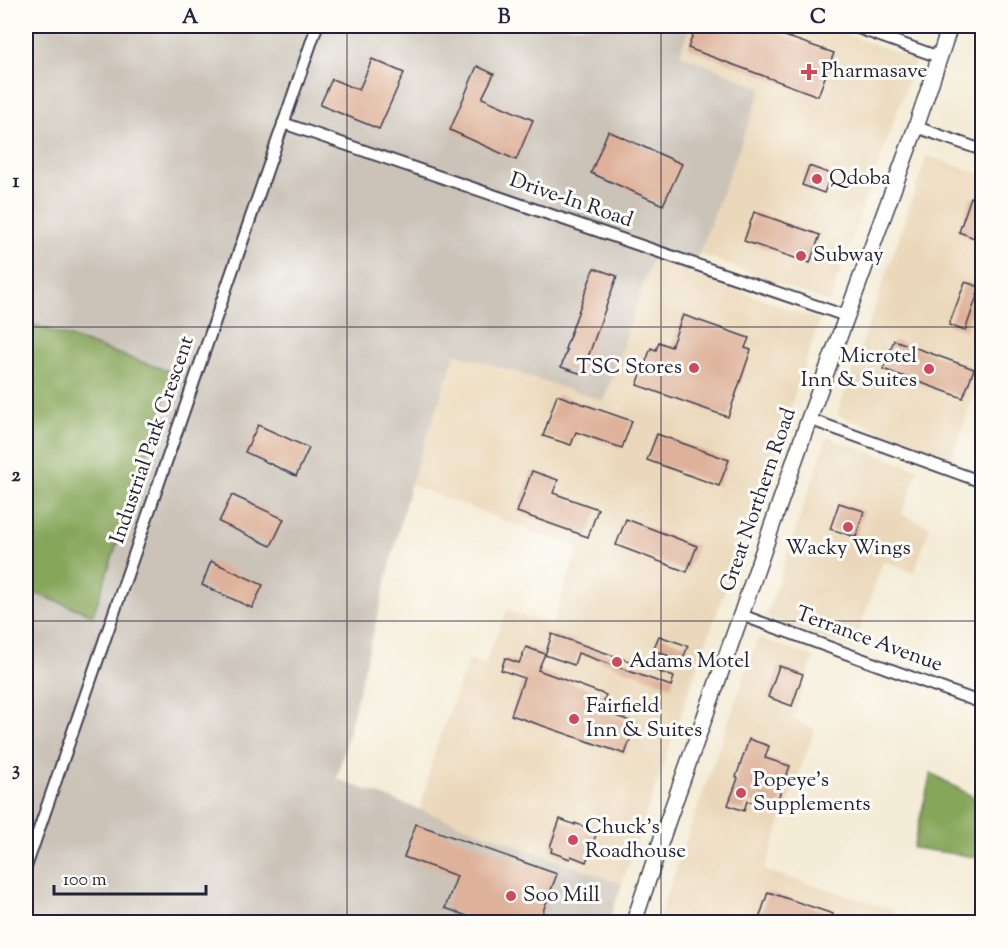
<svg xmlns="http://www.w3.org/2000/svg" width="1008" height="948" viewBox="0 0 1008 948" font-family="'Sorts Mill Goudy',serif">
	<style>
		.built { fill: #ebd8ba }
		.industrial { fill: #cbc3b8 }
		.forest { fill: #86a65a; stroke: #54644a; stroke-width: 1.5 }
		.building { fill: #deb29a }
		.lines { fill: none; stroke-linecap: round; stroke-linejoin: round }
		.minor-casing { stroke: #424052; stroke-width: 14 }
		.highway-casing { stroke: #424052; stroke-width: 18 }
		.minor { stroke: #fff; stroke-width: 10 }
		.highway { stroke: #fff; stroke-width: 15 }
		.grid { fill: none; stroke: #22223b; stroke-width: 1.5; stroke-opacity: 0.55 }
		.poi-dot { fill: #d1495b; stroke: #fdfcf7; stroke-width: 2 }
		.labels { text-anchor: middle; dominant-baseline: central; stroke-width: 6; stroke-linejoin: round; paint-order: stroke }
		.poi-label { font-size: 21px; fill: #22223b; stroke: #fdfcf7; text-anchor: start }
		.street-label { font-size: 21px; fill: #22223b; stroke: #fdfcf7 }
		.neatline { fill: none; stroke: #22223b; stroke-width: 2 }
		.grid-label { font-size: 20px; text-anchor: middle; font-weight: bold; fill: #22223b }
	</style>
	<rect width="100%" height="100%" fill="#fdfcf7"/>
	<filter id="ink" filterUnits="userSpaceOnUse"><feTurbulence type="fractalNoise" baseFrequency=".0167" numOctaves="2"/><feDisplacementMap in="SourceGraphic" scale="12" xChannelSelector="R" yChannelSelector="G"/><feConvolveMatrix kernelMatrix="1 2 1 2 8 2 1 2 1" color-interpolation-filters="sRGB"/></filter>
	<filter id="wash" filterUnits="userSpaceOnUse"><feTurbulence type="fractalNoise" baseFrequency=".008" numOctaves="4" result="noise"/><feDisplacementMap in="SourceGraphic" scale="24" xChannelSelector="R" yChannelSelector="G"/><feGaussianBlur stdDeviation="1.35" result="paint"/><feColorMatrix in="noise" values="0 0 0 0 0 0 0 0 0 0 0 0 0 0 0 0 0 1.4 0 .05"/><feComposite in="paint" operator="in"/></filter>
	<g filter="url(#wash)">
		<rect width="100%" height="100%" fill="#f4ecd7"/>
		<g class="built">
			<path d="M690,26H822L916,59L829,303L699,254L762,88L680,54Z"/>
			<path d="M927,156L982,174V371L951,460L837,415Z"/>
			<path d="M652,259L820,320L773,458L694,676L622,884L420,810L435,750L469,659L484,665L507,611L552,625L578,548L410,485L456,353L604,400Z"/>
			<path d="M827,437L918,469L902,514L930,527L914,573L883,561L853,649L766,617Z"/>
			<path d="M758,638L814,657L792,719L815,729L764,870L895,910L891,922H657Z"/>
		</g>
		<path class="industrial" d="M26,26H690L680,54L762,88L699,254L689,272L652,259L604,401L456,353L410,485L337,779L622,884L609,922H26Z"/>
		<g class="forest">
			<path d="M26,322L174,373L93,615L26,590Z"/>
			<path d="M931,773L982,802V858L913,848Z"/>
		</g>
		<g id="blocks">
			<g class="building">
				<path d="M696,26H756L834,53L818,96L688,48Z"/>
				<path d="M372,59L404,73L379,129L320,105L332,79L359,90Z"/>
				<path d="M477,66L494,74L482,98L533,120L516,160L450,130Z"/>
				<path d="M608,131L682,164L663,205L591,173Z"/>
				<path d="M809,166L831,174L824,193L802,185Z"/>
				<path d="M971,197L982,201V241L959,232Z"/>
				<path d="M754,212L820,235L810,263L744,241Z"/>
				<path d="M594,268L617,276L582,374L561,367L567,350L565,349Z"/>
				<path d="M965,282L980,287L965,331L949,325Z"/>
				<path d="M683,315L749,338L745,348L751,350L728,417L637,385L651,348L656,350L659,342L671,347Z"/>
				<path d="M894,340L974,369L963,398L883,369Z"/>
				<path d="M557,395L632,421L622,448L576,432L571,445L543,436Z"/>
				<path d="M258,425L309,448L296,476L245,452Z"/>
				<path d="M657,434L729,460L719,486L647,460Z"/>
				<path d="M532,471L558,480L553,493L598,509L588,537L517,512Z"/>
				<path d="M232,495L284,519L271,546L219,522Z"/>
				<path d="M839,503L864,511L856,537L830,529Z"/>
				<path d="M626,519L697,546L687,572L616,545Z"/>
				<path d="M211,561L263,585L252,608L202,585Z"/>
				<path d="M552,634L674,677L671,686L578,653L574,665L545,655Z"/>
				<path d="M659,636L688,646L682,661L653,650Z"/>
				<path d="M526,647L545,654L538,670L606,695L601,711L636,723L625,754L511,715L524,678L501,670L505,658L519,663Z"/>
				<path d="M779,666L803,674L792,706L768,697Z"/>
				<path d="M749,739L769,746L765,758L790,766L779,796L782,798L777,812L747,801L744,811L728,805L738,778L736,777Z"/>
				<path d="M560,819L575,825V823L597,832L586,862L571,856L570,859L551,852L552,848L550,847Z"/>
				<path d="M416,824L557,874L539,922H484L445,908L457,876L404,857Z"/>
				<path d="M768,892L833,914L830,922H758Z"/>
			</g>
		</g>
	</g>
	<g filter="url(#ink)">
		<use href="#blocks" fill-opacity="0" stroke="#424052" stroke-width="1.5"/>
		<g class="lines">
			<defs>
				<g id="minor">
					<path d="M852,26L939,57"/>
					<path d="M283,123L846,316"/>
					<path d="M916,127L982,150"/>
					<path d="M809,419L982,482"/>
					<path d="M741,615L982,703"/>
					<path d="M26,867L317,26"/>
				</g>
				<path id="highway" d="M634,922L667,823L741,615L809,419L916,127L950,26"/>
			</defs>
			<use href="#minor" class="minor-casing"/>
			<use href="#highway" class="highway-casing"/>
			<use href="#minor" class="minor"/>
			<use href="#highway" class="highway"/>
		</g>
	</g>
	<path class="grid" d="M347,26V922M661,26V922M26,327H982M26,621H982"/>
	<g class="poi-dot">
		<path d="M806 63h6v6h6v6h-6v6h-6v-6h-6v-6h6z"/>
		<circle cx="817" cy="179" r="6"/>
		<circle cx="801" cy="256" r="6"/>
		<circle cx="694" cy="368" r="6"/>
		<circle cx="929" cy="369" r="6"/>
		<circle cx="848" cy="527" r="6"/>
		<circle cx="617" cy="662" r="6"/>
		<circle cx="574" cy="719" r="6"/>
		<circle cx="741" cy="793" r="6"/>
		<circle cx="573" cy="840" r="6"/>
		<circle cx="511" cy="896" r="6"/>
	</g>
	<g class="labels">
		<g class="poi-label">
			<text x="821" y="72">Pharmasave</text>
			<text x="829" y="179">Qdoba</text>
			<text x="813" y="256">Subway</text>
			<text x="917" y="357" text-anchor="end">Microtel<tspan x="917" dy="24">Inn &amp; Suites</tspan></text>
			<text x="682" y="368" text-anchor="end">TSC Stores</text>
			<text x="848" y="549" text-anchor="middle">Wacky Wings</text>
			<text x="629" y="662">Adams Motel</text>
			<text x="586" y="707">Fairfield<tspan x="586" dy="24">Inn &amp; Suites</tspan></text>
			<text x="753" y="781">Popeye's<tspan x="753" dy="24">Supplements</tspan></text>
			<text x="585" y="828">Chuck's<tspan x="585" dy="24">Roadhouse</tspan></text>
			<text x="523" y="896">Soo Mill</text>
		</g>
		<g class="street-label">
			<text transform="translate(571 201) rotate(19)">Drive-In Road</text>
			<text transform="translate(153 440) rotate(-71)">Industrial Park Crescent</text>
			<text transform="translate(759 500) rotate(-71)">Great Northern Road</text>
			<text transform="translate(869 640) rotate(20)">Terrance Avenue</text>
		</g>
	</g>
	<rect width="1008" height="948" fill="none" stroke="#fdfcf7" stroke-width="66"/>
	<path d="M54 885v9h152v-9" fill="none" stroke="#22223b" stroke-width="3"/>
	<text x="63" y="885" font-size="18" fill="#22223b" stroke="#fdfcf7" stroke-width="4.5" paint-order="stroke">100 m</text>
	<rect x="33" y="33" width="942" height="882" class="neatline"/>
	<g class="grid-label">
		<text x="190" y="23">A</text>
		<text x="504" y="23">B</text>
		<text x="818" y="23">C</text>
		<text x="16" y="187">1</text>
		<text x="16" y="481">2</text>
		<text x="16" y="775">3</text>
	</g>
</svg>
